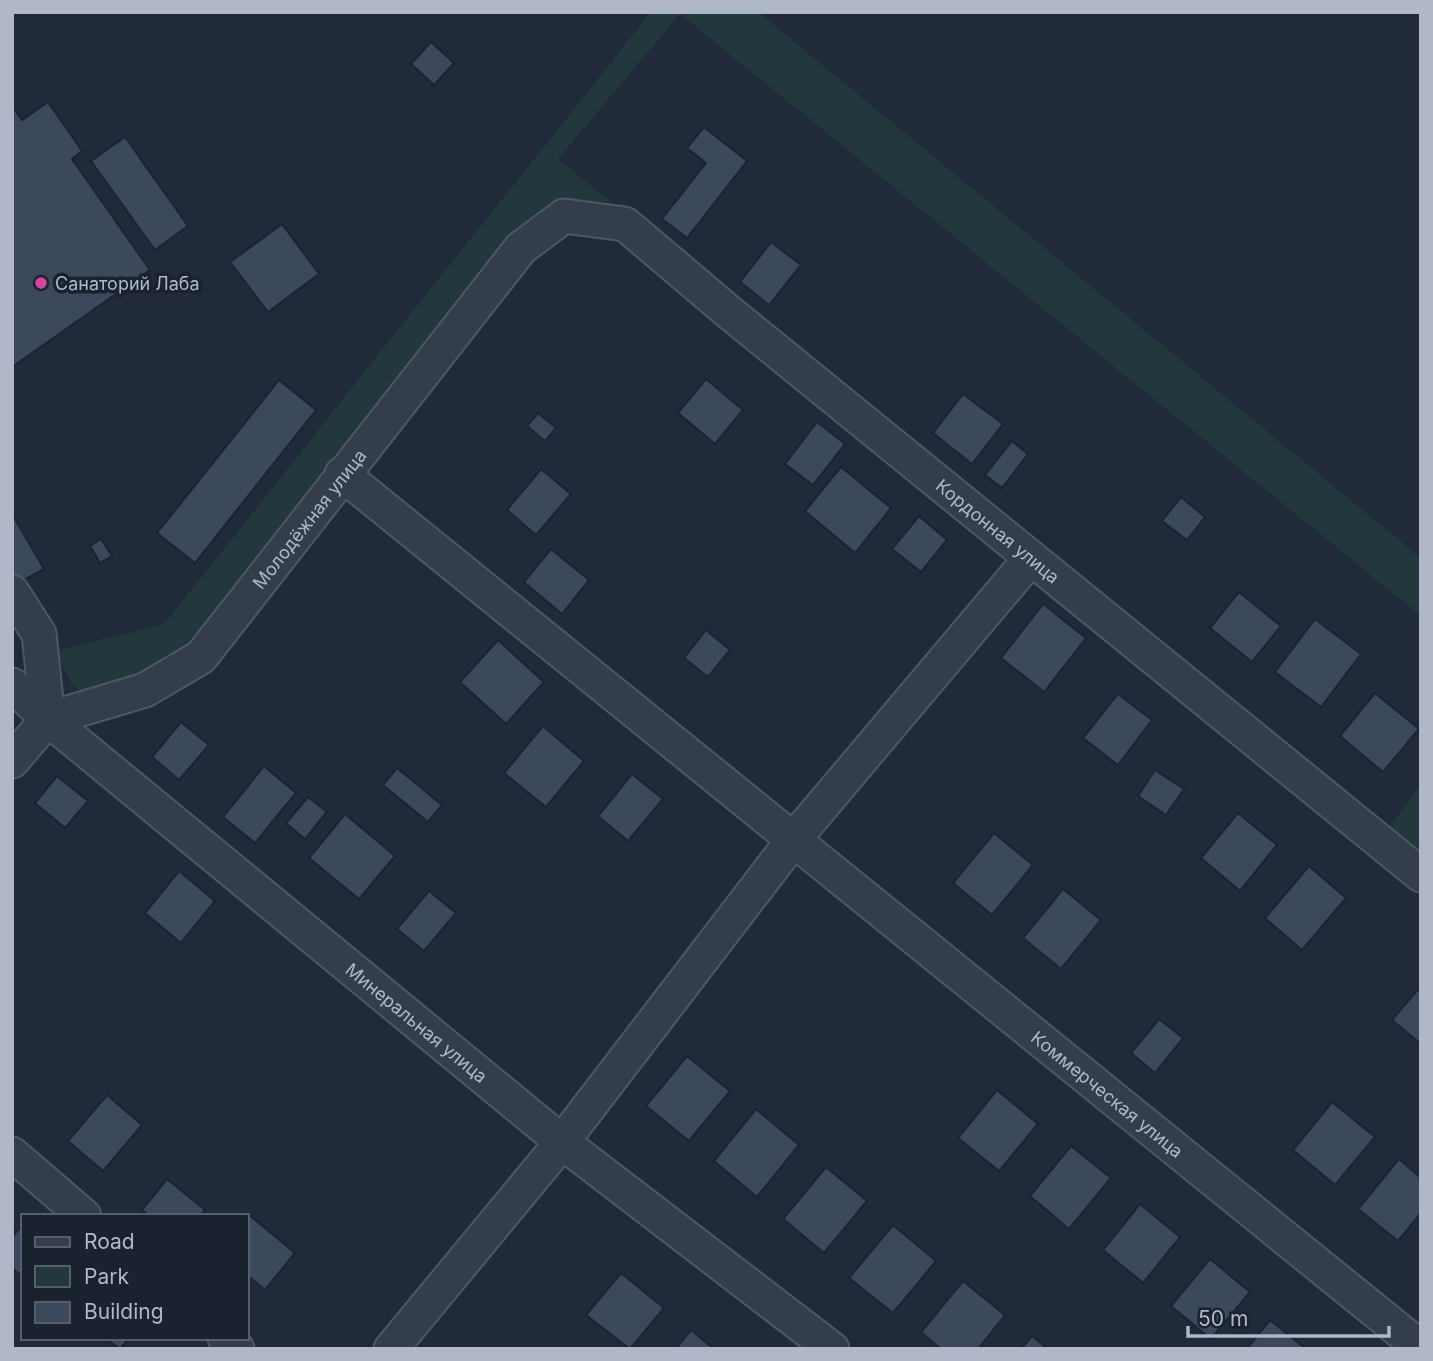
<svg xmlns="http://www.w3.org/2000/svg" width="1433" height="1361" viewBox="0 0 1433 1361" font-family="Inter,sans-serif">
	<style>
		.green { fill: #22383c }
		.building { fill: #3c485b; stroke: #1b2432; stroke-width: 2 }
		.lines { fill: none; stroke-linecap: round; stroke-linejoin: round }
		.minor-casing { stroke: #4f5766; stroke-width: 37 }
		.minor { stroke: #343d4b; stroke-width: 33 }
		.hotel-dot { fill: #d1479c; stroke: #1a2230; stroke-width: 2.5 }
		.labels { text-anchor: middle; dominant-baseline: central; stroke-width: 7; stroke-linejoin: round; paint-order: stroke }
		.poi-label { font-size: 18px; fill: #afb7c8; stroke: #1a2230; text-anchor: start }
		.street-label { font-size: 18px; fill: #afb7c8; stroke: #1a2230 }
	</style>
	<rect width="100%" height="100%" fill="#202a3b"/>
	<g class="green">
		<path d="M651,12H758L1421,558V616L680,14L558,159L611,202L571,201L192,649L93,699L72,685L55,651L164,624Z"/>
		<path d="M1421,784V862L1385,833Z"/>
	</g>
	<g class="building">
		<path d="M431,42L454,63L434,85L411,64Z"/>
		<path d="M48,102L82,151L72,159L150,270L12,367V106L22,120Z"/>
		<path d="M704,127L747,161L687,238L662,219L706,163L687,148Z"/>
		<path d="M125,137L188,226L155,250L91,161Z"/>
		<path d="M282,224L319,274L268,312L230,262Z"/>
		<path d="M771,242L801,265L769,305L740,282Z"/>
		<path d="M706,379L743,410L715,444L678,413Z"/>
		<path d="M279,380L316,410L195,563L157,533Z"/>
		<path d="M963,394L1003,424L972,464L933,433Z"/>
		<path d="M538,413L556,428L545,441L527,426Z"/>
		<path d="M817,422L845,444L813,485L785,464Z"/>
		<path d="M1012,441L1028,454L1002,488L985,475Z"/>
		<path d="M841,467L891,508L855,553L805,511Z"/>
		<path d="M541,469L571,494L536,535L507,510Z"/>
		<path d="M1181,497L1205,517L1187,540L1162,521Z"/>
		<path d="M12,514L44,569L15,585L12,580Z"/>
		<path d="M919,516L947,540L921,572L892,549Z"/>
		<path d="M101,539L112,556L100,563L90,546Z"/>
		<path d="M551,549L589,580L562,614L524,582Z"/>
		<path d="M1239,592L1281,626L1252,662L1210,628Z"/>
		<path d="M1043,604L1086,638L1044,692L1001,658Z"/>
		<path d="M1315,619L1361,654L1321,707L1275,672Z"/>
		<path d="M706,630L730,650L708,677L684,658Z"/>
		<path d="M498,640L544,682L506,724L460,682Z"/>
		<path d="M1375,693L1419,729L1383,772L1340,736Z"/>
		<path d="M1118,694L1152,720L1118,765L1083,738Z"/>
		<path d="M181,722L209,745L179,780L152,757Z"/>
		<path d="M543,726L584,761L546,807L504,773Z"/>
		<path d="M264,766L296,793L255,843L223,817Z"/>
		<path d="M397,768L442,805L428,822L383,785Z"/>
		<path d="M1155,770L1184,789L1166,815L1138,796Z"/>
		<path d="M632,774L663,799L628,841L598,816Z"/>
		<path d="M57,776L88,801L65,828L35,803Z"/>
		<path d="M308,797L327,812L305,839L286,823Z"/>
		<path d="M1238,813L1277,845L1240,891L1201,858Z"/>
		<path d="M345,814L395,856L359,899L309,858Z"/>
		<path d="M994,833L1033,865L992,915L953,883Z"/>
		<path d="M1309,866L1346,898L1302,950L1265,918Z"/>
		<path d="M179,871L215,901L181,943L145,913Z"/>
		<path d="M1063,889L1101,920L1061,969L1023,938Z"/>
		<path d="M429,891L456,913L424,951L397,929Z"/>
		<path d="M1421,986V1044L1392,1020Z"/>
		<path d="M1159,1019L1183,1038L1155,1073L1131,1053Z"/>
		<path d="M687,1056L730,1091L689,1141L646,1106Z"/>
		<path d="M997,1090L1038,1124L999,1171L958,1138Z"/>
		<path d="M107,1095L142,1125L103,1171L68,1141Z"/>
		<path d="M1332,1102L1375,1137L1335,1185L1293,1150Z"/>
		<path d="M756,1109L799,1145L757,1197L714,1161Z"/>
		<path d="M1071,1146L1111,1178L1069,1229L1030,1196Z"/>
		<path d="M1399,1159L1421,1178V1213L1398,1241L1358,1209Z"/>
		<path d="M826,1167L867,1201L824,1253L783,1219Z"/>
		<path d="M167,1179L205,1210L200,1216H150L142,1210Z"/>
		<path d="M1140,1204L1180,1237L1143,1283L1103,1250Z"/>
		<path d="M247,1213L295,1253L265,1290L247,1275L244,1216Z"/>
		<path d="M23,1224V1277L12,1268V1237Z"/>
		<path d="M893,1225L936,1261L893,1313L849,1278Z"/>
		<path d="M1210,1259L1250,1292L1211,1339L1171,1306Z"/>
		<path d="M621,1273L664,1308L630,1349L586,1315Z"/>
		<path d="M963,1281L1005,1315L978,1349H941L921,1332Z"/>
		<path d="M1270,1320L1306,1349H1247Z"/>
		<path d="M691,1330L714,1349H676Z"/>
		<path d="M1032,1336L1048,1349H1021Z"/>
		<path d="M105,1338H129L120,1349Z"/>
	</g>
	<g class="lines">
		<defs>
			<g id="minor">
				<path id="s1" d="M342,474L1421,1348"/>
				<path d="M12,592L39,634L48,719"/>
				<path id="s2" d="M12,685L48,719L562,1142L832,1349"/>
				<path id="s3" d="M12,761L48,719L145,690L201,657L521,248L564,216L625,224L730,313L1421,875"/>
				<path d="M12,1154L84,1216"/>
				<path d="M225,1338L237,1349"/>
				<path d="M391,1349L562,1142L794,839L1031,558"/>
			</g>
		</defs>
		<use href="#minor" class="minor-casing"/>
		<use href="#minor" class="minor"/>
	</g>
	<circle class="hotel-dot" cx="41" cy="283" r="7"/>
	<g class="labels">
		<g class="poi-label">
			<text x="55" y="283">Санаторий Лаба</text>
		</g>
		<g class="street-label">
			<text stroke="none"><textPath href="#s3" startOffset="397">Молодёжная улица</textPath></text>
			<text stroke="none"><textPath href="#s3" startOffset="1339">Кордонная улица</textPath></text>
			<text stroke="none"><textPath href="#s2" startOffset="527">Минеральная улица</textPath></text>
			<text stroke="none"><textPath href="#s1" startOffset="985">Коммерческая улица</textPath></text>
		</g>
	</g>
	<rect width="1433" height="1361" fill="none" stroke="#afb7c8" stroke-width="28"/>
	<rect x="21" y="1214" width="228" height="126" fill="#1a2230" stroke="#565e6d" stroke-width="2"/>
	<rect x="35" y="1237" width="35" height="10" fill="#343d4b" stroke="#565e6d" stroke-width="2"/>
	<text x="84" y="1249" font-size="21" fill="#afb7c8">Road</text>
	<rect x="35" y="1266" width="35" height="21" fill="#22383c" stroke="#565e6d" stroke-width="2"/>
	<text x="84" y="1284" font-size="21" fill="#afb7c8">Park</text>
	<rect x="35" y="1302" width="35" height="21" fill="#3c485b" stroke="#565e6d" stroke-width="2"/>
	<text x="84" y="1319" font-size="21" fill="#afb7c8">Building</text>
	<path d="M1188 1326v10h201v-10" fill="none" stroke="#afb7c8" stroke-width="3.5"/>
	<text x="1198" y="1326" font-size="21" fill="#afb7c8" stroke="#1a2230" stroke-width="5" paint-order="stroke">50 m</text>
</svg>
